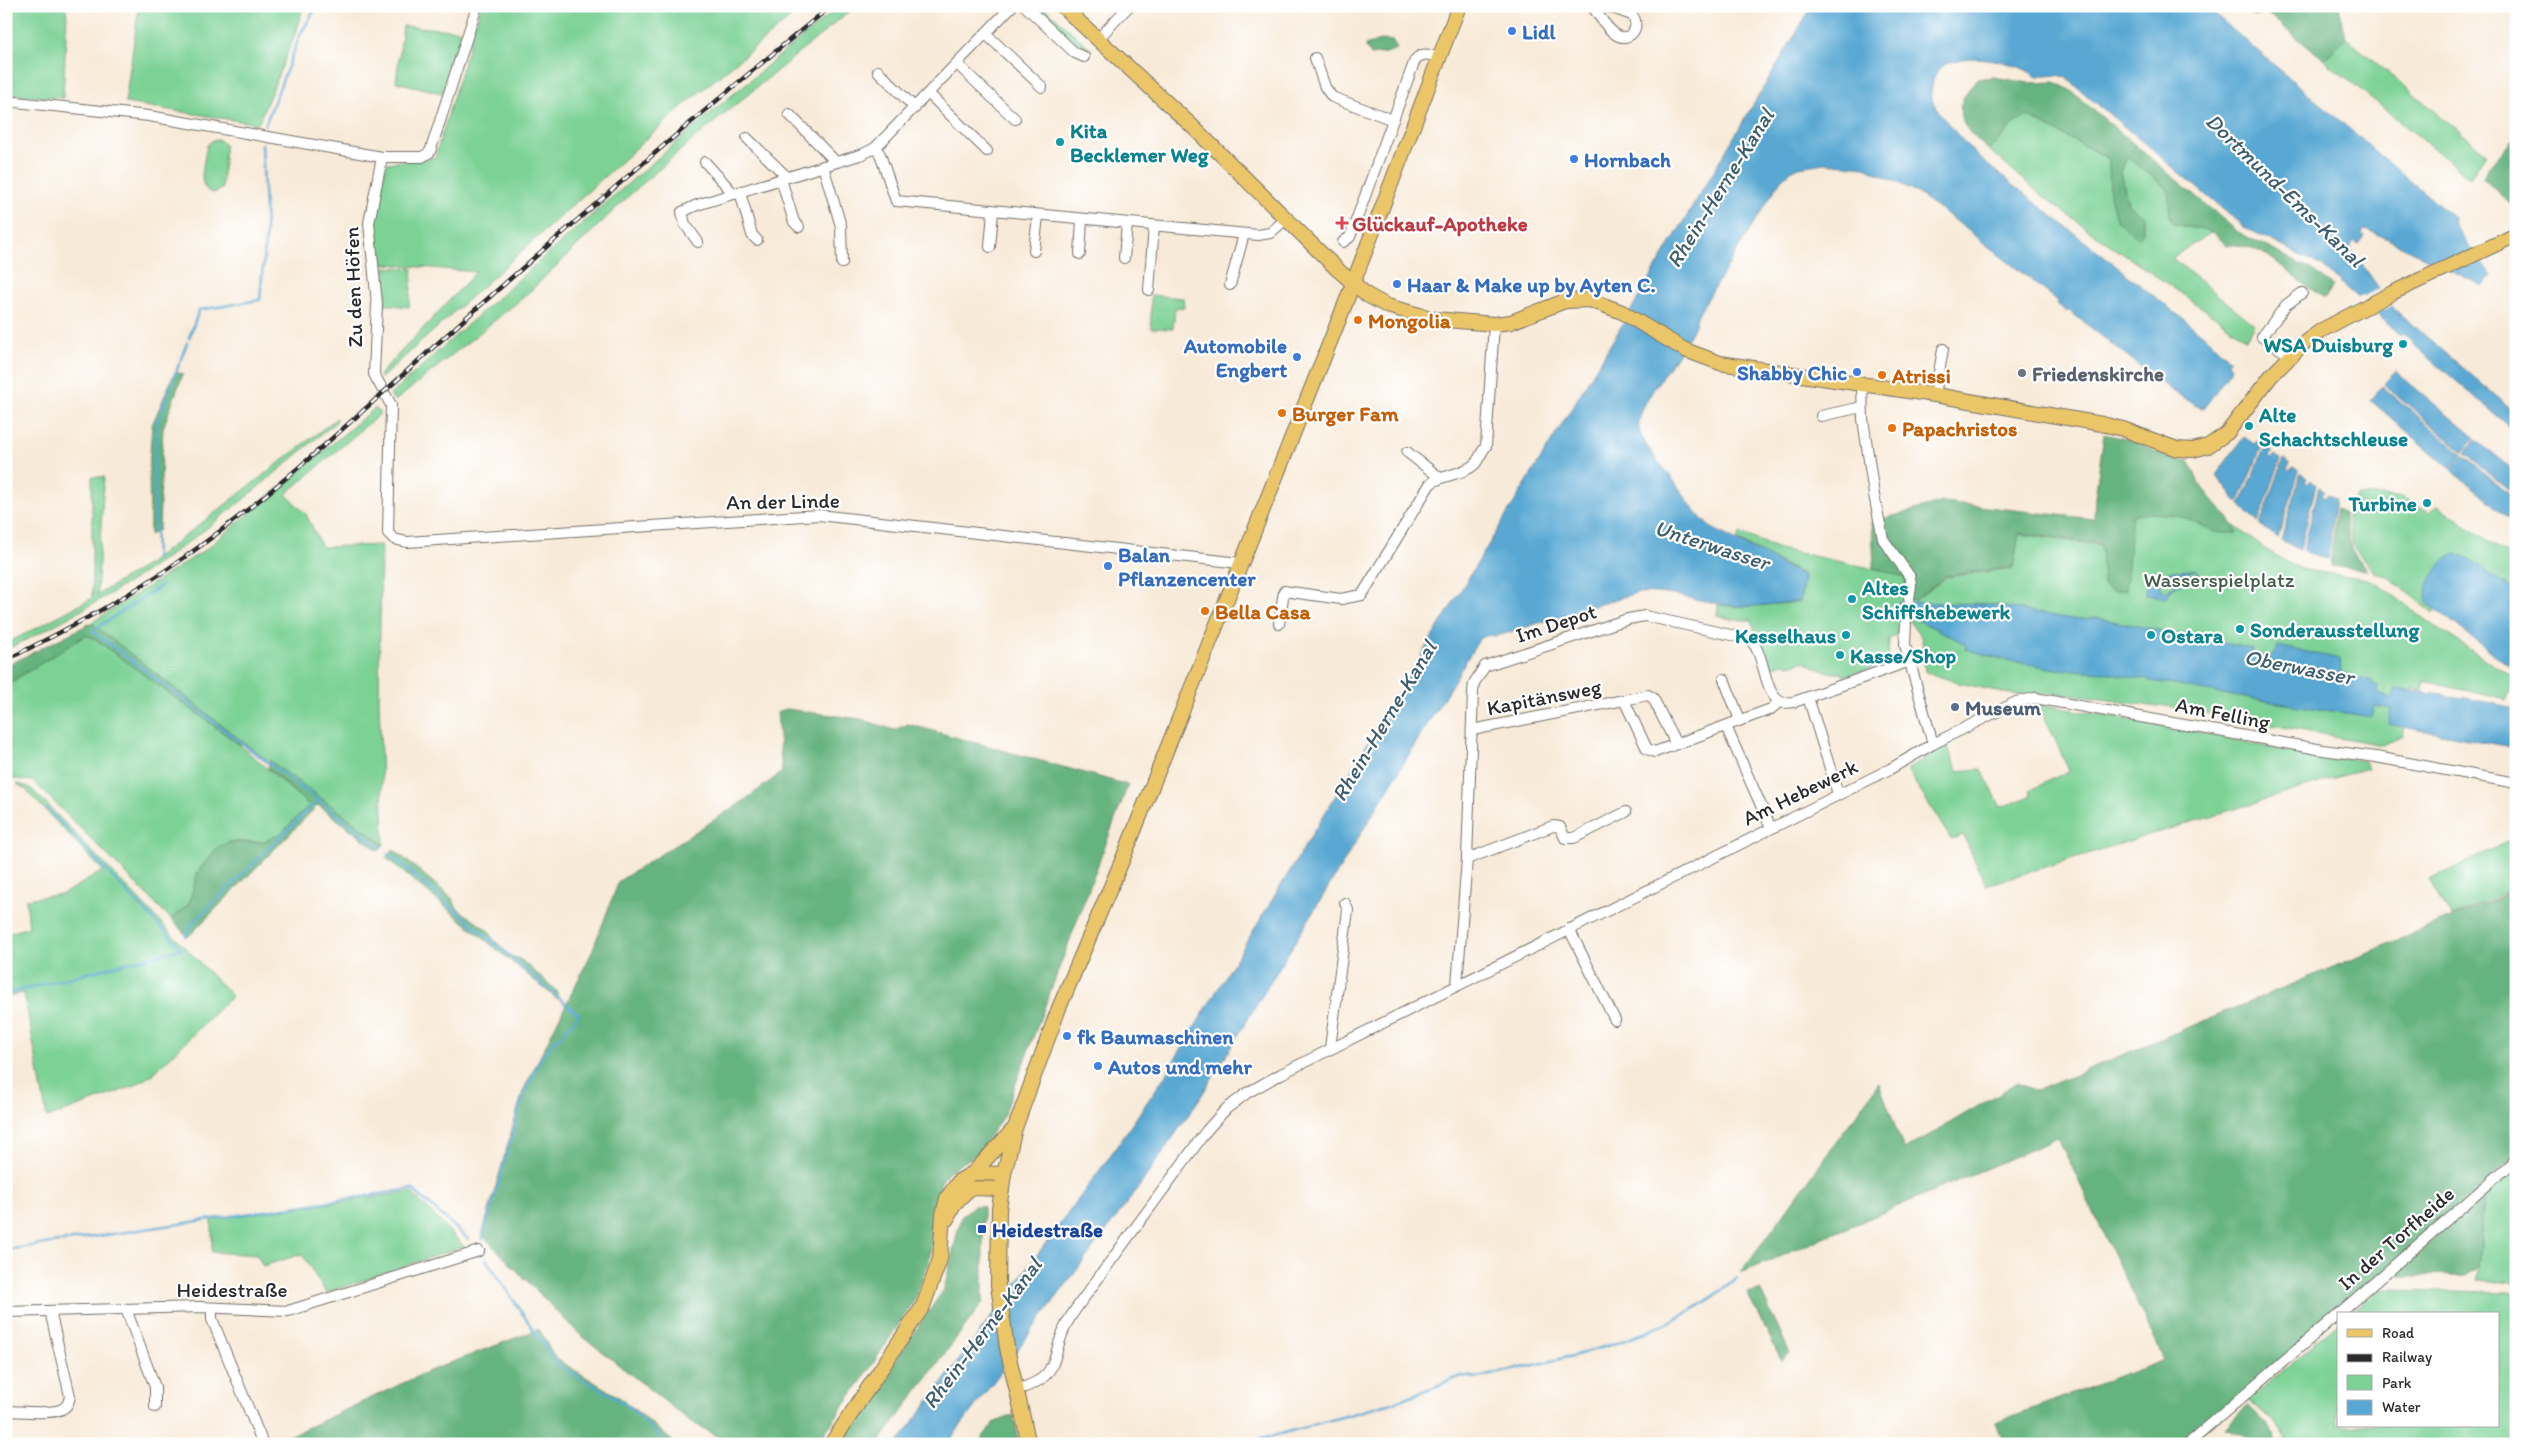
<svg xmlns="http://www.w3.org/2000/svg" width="2522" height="1450" viewBox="0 0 2522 1450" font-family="Itim,sans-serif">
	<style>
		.green { fill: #7cd195; stroke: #547e60 }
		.forest { fill: #65b37e; stroke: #486f54 }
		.water { fill: #59a8d3; stroke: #426a7f; fill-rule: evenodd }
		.pier { fill: #f8ead8 }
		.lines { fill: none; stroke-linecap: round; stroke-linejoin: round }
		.stream { stroke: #59a8d3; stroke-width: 2.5 }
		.minor-tunnel { stroke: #cfc4b5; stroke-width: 10; stroke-dasharray: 10 5; stroke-linecap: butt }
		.minor-casing { stroke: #736e68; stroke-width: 12 }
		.major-casing { stroke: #736e68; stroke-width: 16 }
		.minor { stroke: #fff; stroke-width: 10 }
		.major { stroke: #ebc669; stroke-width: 14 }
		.rail-casing { stroke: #2b2b2b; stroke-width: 4.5 }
		.rail { stroke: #fff; stroke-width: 2.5; stroke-dasharray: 8; stroke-linecap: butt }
		.shop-dot { fill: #3f7fe0; stroke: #fff; stroke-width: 2 }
		.culture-dot { fill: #0f9aa8; stroke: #fff; stroke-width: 2 }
		.health-dot { fill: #e0444e; stroke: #fff; stroke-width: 2 }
		.food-dot { fill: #e8710a; stroke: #fff; stroke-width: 2 }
		.worship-dot { fill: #6b7280; stroke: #fff; stroke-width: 2 }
		.service-dot { fill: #5c6f8a; stroke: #fff; stroke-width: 2 }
		.transit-dot { fill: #1a4fb4; stroke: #fff; stroke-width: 2 }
		.labels { text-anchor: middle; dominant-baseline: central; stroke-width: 4.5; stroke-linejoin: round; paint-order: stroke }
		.shop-label { font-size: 21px; font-weight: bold; fill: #366cbe; stroke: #fff; text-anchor: start }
		.culture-label { font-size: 21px; font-weight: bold; fill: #0d838f; stroke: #fff; text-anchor: start }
		.health-label { font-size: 21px; font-weight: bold; fill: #be3a42; stroke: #fff; text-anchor: start }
		.street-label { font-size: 21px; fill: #2b2b2b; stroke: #fff }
		.food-label { font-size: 21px; font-weight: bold; fill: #c56008; stroke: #fff; text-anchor: start }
		.worship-label { font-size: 21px; font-weight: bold; fill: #5b616d; stroke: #fff; text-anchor: start }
		.park-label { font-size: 21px; fill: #435d4b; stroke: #fff }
		.service-label { font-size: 21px; font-weight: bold; fill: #4e5e75; stroke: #fff; text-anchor: start }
		.transit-label { font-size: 21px; font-weight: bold; fill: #164399; stroke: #fff; text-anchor: start }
		.water-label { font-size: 22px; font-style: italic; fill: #3d5d6e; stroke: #fff }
	</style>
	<rect width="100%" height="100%" fill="#fff"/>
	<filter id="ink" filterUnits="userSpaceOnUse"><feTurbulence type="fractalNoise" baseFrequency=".02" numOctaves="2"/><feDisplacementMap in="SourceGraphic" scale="10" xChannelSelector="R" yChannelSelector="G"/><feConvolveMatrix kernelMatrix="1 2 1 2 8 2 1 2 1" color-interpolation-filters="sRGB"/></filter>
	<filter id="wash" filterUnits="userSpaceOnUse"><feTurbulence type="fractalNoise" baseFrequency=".0096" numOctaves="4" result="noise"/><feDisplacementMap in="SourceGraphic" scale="20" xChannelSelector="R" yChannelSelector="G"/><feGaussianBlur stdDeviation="1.12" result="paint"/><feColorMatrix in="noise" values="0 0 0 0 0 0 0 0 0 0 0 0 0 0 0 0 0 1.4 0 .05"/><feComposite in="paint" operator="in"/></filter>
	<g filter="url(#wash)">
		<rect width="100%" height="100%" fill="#f8ead8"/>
		<g class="green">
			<path d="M6,6H65L67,15L63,98L6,95Z"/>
			<path d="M139,6H303L297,30L258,124L125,103Z"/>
			<path d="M481,6H802L787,21L685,104L381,378L379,375L476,272L376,263L374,212L387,163L435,157Z"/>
			<path d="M840,6H856L689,143L633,192L525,296L395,401L390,395C537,261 686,131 840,6Z"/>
			<path d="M1032,6H1043L1092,50H1079Z"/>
			<path d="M403,26L467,31L446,94L396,82Z"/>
			<path d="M2346,38L2486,153L2470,178L2324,60Z"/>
			<path d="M2027,116L2109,159L2110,194L2128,205L2121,172L2127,156L2168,189L2170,215L2174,224L2212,232L2172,258L2254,324L2246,339C2161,276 2067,223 1989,150L2014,124Z"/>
			<path d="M213,140H220L225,145L222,189L214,193C194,190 205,160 207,145Z"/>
			<path d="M385,267L413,269L409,307L382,304Z"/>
			<path d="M1151,295L1183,298L1184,307L1175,308L1173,329L1151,328Z"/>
			<path d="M375,408L381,413L286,494L306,514L322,547L381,545L379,700L384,844L243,742L91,623L205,550Z"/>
			<path d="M337,418L336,422C282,467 230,513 173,553C121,590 64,621 6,650V644L92,598V477H104L97,595L150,563Z"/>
			<path d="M2129,490L2233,525L2265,549L2292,565L2305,570L2368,579L2380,585L2427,621L2516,680L2507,700L2424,681L2422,691L2412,689L2403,736L2383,745L2160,705L2157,707L2061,693L2015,695L1959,683L1925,672L1922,639L1909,621L1903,620L1898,634L1889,639L1888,664L1844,676L1843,673C1829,674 1817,669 1805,661L1790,665L1784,663L1765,669L1752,620H1733L1717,615L1718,605L1741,607L1800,602L1804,575L1737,540L1740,533L1779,549L1899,574L1906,580L1905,598L1915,600L1947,577L2013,568L2019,534L2120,548Z"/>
			<path d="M2357,495L2402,497L2429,513L2437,505L2516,560V593L2470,559L2453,554C2438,565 2424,585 2427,603L2436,610L2433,613L2387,576L2375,573L2353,546L2346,512Z"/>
			<path d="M86,635L95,638L240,745L309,805L280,834L263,842H230L218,847L198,871L189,904L171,919L33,781L6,778V685Z"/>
			<path d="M2039,704L2199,732L2285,751L2365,761L2368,768L1986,885L1963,835L1951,839L1907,770L1946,744L1958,771L1981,769L2001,807L2031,796L2030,790L2069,771Z"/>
			<path d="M17,784L27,786L34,791L232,996L153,1074L134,1086L47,1118L24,993L6,997V934L29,927L26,899L63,894L103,871L25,789Z"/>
			<path d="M2516,838V888L2452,916L2439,900L2429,880Z"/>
			<path d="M2516,1169V1283L2477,1280L2484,1197Z"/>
			<path d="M411,1192L464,1246L326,1293L302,1254L263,1266L257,1255L212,1252V1219Z"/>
			<path d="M2378,1290L2511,1292L2516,1296V1444H2287L2275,1420L2247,1401L2338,1323V1426H2498V1314H2349Z"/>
		</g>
		<g class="forest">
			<path d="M2242,6H2339L2346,38L2324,60L2263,10L2256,17Z"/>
			<path d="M1380,40L1393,41L1397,49L1386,53L1371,55L1365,45Z"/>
			<path d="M1993,77L2029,83L2055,82L2070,90L2238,232L2316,272L2333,286L2325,298C2292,281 2267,241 2227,245L2212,232L2174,224L2170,216L2168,189L2127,156L2121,172L2128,205L2143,216V233L2138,238L2116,220L2110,194L2109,159L2027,116L2014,124L1989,150C1960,126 1948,111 1977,79Z"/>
			<path d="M2516,136V204L2511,205L2483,178L2487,169Z"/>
			<path d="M175,372L183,374L163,428L159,530L150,535L149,467L152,425Z"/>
			<path d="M2104,434L2131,440L2171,459L2189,461C2193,468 2195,476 2200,483C2207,495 2235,522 2237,533C2211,534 2215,531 2193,521C2175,513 2151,512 2132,515L2126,590L2111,591L2103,585L2101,544L2019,533L2013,567L1946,576L1915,600L1905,598L1907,586L1904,577L1874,568L1872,522L1943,502L2094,519L2095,497Z"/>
			<path d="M2336,509L2343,512L2351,549L2367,570L2330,566Z"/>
			<path d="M91,623L99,629L243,742L240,745L95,639L86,635L6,685V666Z"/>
			<path d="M786,709L861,719L894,730L908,724L1128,785L1004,1115L977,1154L948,1172L941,1182L929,1262L914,1301L868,1371L817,1444H732L691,1422L577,1332L482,1235L523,1091L591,954L619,881L745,800L782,772L777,712Z"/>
			<path d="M270,761L384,844L379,851L318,805L188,937L171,919L189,904L198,871L218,847L230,842H263L280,834L309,805L268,768Z"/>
			<path d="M393,849L452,898L457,908L490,932L493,939L511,956L520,959L557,991V999L386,858Z"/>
			<path d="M2516,888V1156L2190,1444H2004L1996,1422L2164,1360L2058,1138L1741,1273L1879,1083L1904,1150L2017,1083L2036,1091L2498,898Z"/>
			<path d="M2484,1197L2478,1266L2465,1275L2403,1276L2393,1270Z"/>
			<path d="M973,1206H983V1302L878,1444H839L944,1289L961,1217Z"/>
			<path d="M1760,1290L1790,1353L1782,1361L1747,1293Z"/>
			<path d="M539,1329L555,1358L622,1399L676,1444H272L429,1371Z"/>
			<path d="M2247,1405L2269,1424L2276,1444H2255L2253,1439L2225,1428Z"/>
			<path d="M1013,1415L1020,1444H977L994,1423Z"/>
		</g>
		<g class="water">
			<path d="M1812,6H2205L2454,218L2455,226L2492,276L2483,286L2367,229L2361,233L2364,236L2358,244L2354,241L2351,245V249L2394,309L2516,413V432L2413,344V342L2404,334L2402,336L2322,266L2244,227L2065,77L2057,75L2037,77C2014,58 1936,43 1932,86C1932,89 1930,94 1931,97C1936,113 1967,145 1979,158L2211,341L2230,360L2228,362L2231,368L2230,371L2205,407L2200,408L2171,390L2068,310L2067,312L2056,303L2058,301L1947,214L1911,189L1865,167L1824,163L1799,167L1791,171L1781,180L1698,314C1696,318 1696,322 1695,325C1685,352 1636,401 1639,428C1640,440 1660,464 1668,473C1682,491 1693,512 1710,527L1804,576L1800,601C1780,603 1758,607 1738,606C1703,604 1672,590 1636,593L1497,636L1489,635L1480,638L1200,1098L1139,1187L947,1444H897L1105,1163L1163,1079L1612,342Z"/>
			<path d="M2395,371L2475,438L2463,452L2384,384Z"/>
			<path d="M2382,386L2462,454L2450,468L2370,400Z"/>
			<path d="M2244,437L2254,444L2257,441L2262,446L2238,503L2216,475Z"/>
			<path d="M2476,440L2516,473V496L2465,453Z"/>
			<path d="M2265,447L2272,451L2269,456L2271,458L2275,454L2281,459L2258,523L2240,505Z"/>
			<path d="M2463,455L2516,500V525L2451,469Z"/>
			<path d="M2284,459L2290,464L2287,468L2290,471L2293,467L2299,471L2278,538L2260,525Z"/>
			<path d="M2301,473L2307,478L2305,482L2308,484L2311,480L2316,485L2300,550L2281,540Z"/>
			<path d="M2319,487L2325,492L2322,495L2325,497L2328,494L2335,499L2328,559L2303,551Z"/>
			<path d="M2456,553L2470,559L2516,593V672L2427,602C2422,586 2441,558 2456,553Z"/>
			<path d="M2194,569L2203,576C2190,583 2173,580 2166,598L2146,594L2147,585C2156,583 2160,575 2169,572C2175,569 2185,572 2194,569ZM2194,570L2198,573L2196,579L2181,580L2165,592L2160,589L2161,583L2168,574H2184Z"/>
			<path d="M1898,602L1989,604L2071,619L2097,618L2253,649L2252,654L2271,657L2277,651L2278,646L2340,659L2341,673L2373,681L2372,684L2378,685L2377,694L2393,698L2395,689L2465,698L2516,708V748L2388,724L2391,709L2375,706L2372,717L2233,696L2104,672L2056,669L2005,660L1965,649L1966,644L1920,621L1895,612Z"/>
		</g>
		<path class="pier" d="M2382,288L2393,305L2375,315L2356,299Z"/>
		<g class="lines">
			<g class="stream">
				<path d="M265,125L301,33L317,6"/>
				<path d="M189,338L199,310L260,300L266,232L262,144"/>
				<path d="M156,559L154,465L157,423L187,343"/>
				<path d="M161,586L92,631L318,800"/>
				<path d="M47,809L182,949"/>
				<path d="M388,853L579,1015L543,1054L525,1091L482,1240"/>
				<path d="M186,936L191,925L318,800L380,847"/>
				<path d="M6,994L181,949"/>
				<path d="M6,1250L412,1189L468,1239"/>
				<path d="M486,1259L557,1365L611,1395L633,1410L666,1444"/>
				<path d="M1244,1444L1392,1403L1462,1376L1478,1378C1567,1357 1666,1341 1737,1278"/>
			</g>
		</g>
	</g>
	<g filter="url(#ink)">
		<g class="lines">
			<path class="minor-tunnel" d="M1906,620L1909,599"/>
			<defs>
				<g id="minor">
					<path d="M477,6L430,152L422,157H382L369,223L377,304L374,374L391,405L388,533L394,539L407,542L819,515L1240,563"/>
					<path d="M1025,6L1075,53L1084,57"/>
					<path d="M1592,6C1599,15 1606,28 1615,34C1629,44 1642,27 1632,15L1607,6"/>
					<path d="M986,34L1042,87"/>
					<path d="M1098,39L1129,6"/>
					<path d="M1315,58L1325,87L1332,97L1393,120"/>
					<path d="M957,64L1015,119"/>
					<path d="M878,71L915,108"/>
					<path d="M929,94L987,151"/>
					<path d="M6,101L149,116L382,157"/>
					<path d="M789,114L836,162"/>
					<path d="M747,138L787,177"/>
					<path d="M875,148L880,154L896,201L1258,235L1270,233L1286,219"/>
					<path d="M705,162L734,194"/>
					<path d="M823,166L841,226L842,263"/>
					<path d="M781,179L794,222L799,227"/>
					<path d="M740,192L752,235L757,240"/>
					<path d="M698,242L685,224L682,212L697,205L863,154L875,148L1012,6"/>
					<path d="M1343,242L1350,237L1415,60C1423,51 1430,55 1440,58"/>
					<path d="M990,247L993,212"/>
					<path d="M1034,251L1038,216"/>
					<path d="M1080,254L1082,220"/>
					<path d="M1124,258L1127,224"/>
					<path d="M1230,285L1244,234"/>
					<path d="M1149,290L1154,226"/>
					<path d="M2291,356L2262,337L2286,305L2302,293"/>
					<path d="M1862,386L1863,419L1874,495L1883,539L1910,577L1911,585L1909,599"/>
					<path d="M1935,395L1943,349"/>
					<path d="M1821,416L1862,407"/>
					<path d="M1407,452L1439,477"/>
					<path d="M1906,620L1905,645L1933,744"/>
					<path d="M1279,624L1284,591L1341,599L1362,595L1430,484C1443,474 1463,475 1475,464C1479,459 1482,451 1486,446L1494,324"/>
					<path d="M1724,679L1740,720"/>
					<path d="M1808,697L1838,794"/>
					<path d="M1624,700L1648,695L1653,698L1676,744"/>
					<path d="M1472,730L1624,700L1647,749L1655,752L1771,709L1779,702"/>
					<path d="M1728,731L1771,828"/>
					<path d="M1467,859L1553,826L1560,827L1565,838H1574L1626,812"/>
					<path d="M1569,929L1615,1020"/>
					<path d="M1457,985L1467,859L1473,692L1474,683L1485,666L1628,619L1645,616L1749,639C1767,653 1762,698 1784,703L1794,702L1910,661"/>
					<path d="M1330,1048L1348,910L1345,903"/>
					<path d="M212,1308V1319L263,1444"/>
					<path d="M126,1309L155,1387V1407"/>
					<path d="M6,1312L200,1307L288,1311L479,1251"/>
					<path d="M1016,1390C1060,1377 1050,1362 1065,1327C1069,1318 1075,1310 1080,1303L1207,1130L1226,1109L1247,1093L1281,1074L1890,769L1933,744L2016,702L2035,698L2323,750L2376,757L2516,783"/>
					<path d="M6,1411C19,1411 52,1415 62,1409C68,1406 69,1401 70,1396L50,1311"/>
					<path d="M2188,1444L2516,1160"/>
				</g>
				<g id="major">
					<path d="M1062,6L1193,127L1338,270L1367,295L1387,306L1434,319L1494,324L1511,322L1565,301L1590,300L1622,312L1685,350L1720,363L1935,395L2102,424L2123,429L2177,449L2193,450L2208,446L2227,433L2271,376L2304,343L2322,330L2392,293L2516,235"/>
					<path d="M973,1173L1013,1130"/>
					<path d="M947,1219L954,1204L970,1188L1002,1189"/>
					<path d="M831,1444L923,1306L940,1259L943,1214L947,1198L959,1181L973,1173L1004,1174"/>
					<path d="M1029,1444L1007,1348L998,1285L999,1209L1004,1174L1015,1128L1059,1008L1124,856L1344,307L1459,6"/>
				</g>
			</defs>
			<use href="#minor" class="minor-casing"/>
			<use href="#major" class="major-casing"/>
			<use href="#minor" class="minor"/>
			<use href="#major" class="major"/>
			<defs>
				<path id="rail" d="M6,660C68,629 129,597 185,557C292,481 386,388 484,302C598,201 713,102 831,6"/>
			</defs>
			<use href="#rail" class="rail-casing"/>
			<use href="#rail" class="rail"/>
		</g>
	</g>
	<g class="shop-dot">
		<circle cx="1512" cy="31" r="5"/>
		<circle cx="1574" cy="159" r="5"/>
		<circle cx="1397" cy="284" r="5"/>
		<circle cx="1297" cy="357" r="5"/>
		<circle cx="1857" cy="372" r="5"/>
		<circle cx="1108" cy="566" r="5"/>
		<circle cx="1067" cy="1036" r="5"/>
		<circle cx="1098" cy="1066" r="5"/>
	</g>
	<g class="culture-dot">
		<circle cx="1060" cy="142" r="5"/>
		<circle cx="2403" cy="344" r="5"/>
		<circle cx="2249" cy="426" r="5"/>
		<circle cx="2427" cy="503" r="5"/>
		<circle cx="1852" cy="599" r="5"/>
		<circle cx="2240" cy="629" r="5"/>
		<circle cx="1846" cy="635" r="5"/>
		<circle cx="2151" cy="635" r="5"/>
		<circle cx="1840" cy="655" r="5"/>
	</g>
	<path class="health-dot" d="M1339.5 215.5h5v5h5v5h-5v5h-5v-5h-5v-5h5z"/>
	<g class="food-dot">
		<circle cx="1358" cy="320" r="5"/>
		<circle cx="1882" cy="375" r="5"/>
		<circle cx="1282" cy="413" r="5"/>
		<circle cx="1892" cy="428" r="5"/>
		<circle cx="1205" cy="611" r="5"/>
	</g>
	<circle class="worship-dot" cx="2022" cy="373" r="5"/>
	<circle class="service-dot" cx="1955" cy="707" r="5"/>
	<rect class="transit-dot" x="977" y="1224" width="10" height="10" rx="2.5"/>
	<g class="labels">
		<g class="shop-label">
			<text x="1522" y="31">Lidl</text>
			<text x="1584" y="159">Hornbach</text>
			<text x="1407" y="284">Haar &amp; Make up by Ayten C.</text>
			<text x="1287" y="345" text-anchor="end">Automobile<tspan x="1287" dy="24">Engbert</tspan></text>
			<text x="1847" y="372" text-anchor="end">Shabby Chic</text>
			<text x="1118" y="554">Balan<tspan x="1118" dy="24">Pflanzencenter</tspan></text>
			<text x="1077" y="1036">fk Baumaschinen</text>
			<text x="1108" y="1066">Autos und mehr</text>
		</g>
		<g class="culture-label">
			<text x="1070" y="130">Kita<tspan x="1070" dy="24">Becklemer Weg</tspan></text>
			<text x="2393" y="344" text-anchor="end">WSA Duisburg</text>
			<text x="2259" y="414">Alte<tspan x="2259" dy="24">Schachtschleuse</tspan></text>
			<text x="2417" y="503" text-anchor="end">Turbine</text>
			<text x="1862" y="587">Altes<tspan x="1862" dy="24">Schiffshebewerk</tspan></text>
			<text x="2250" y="629">Sonderausstellung</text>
			<text x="1836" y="635" text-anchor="end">Kesselhaus</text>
			<text x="2161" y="635">Ostara</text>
			<text x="1850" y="655">Kasse/Shop</text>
		</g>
		<g class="health-label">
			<text x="1352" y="223">Glückauf-Apotheke</text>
		</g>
		<g class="street-label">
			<text transform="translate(353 287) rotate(-92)">Zu den Höfen</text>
			<text transform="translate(783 501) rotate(-1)">An der Linde</text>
			<text transform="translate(1556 623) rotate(-18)">Im Depot</text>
			<text transform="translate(1544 697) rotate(-11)">Kapitänsweg</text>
			<text transform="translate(2223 713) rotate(11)">Am Felling</text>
			<text transform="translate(1800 792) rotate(-26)">Am Hebewerk</text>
			<text transform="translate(2396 1238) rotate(-41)">In der Torfheide</text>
			<text x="232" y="1289">Heidestraße</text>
		</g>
		<g class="food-label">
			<text x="1368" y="320">Mongolia</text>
			<text x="1892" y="375">Atrissi</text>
			<text x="1292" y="413">Burger Fam</text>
			<text x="1902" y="428">Papachristos</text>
			<text x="1215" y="611">Bella Casa</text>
		</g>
		<g class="worship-label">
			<text x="2032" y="373">Friedenskirche</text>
		</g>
		<g class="park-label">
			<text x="2219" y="579">Wasserspielplatz</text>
		</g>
		<g class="service-label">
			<text x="1965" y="707">Museum</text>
		</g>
		<g class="transit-label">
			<text x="992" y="1229">Heidestraße</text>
		</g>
		<g class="water-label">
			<text transform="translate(1720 188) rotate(-58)">Rhein-Herne-Kanal</text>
			<text transform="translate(2285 190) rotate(44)">Dortmund-Ems-Kanal</text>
			<text transform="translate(1712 545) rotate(18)">Unterwasser</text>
			<text transform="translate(2299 667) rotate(11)">Oberwasser</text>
			<text transform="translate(1384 721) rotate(-59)">Rhein-Herne-Kanal</text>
			<text transform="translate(982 1333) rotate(-53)">Rhein-Herne-Kanal</text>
		</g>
	</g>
	<rect width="2522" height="1450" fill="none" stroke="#fff" stroke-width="25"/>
	<rect x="2337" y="1312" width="162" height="115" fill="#ffffff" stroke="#aaaaaa"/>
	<rect x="2347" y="1329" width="25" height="8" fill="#ebc669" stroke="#aaaaaa"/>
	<text x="2382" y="1338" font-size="15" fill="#2b2b2b">Road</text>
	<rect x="2347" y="1354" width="25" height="8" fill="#2b2b2b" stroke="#aaaaaa"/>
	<text x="2382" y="1362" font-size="15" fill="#2b2b2b">Railway</text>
	<rect x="2347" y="1375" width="25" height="15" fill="#7cd195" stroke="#aaaaaa"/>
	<text x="2382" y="1388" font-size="15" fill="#2b2b2b">Park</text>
	<rect x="2347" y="1400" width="25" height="15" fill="#59a8d3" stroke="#aaaaaa"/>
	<text x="2382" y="1412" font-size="15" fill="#2b2b2b">Water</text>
</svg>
